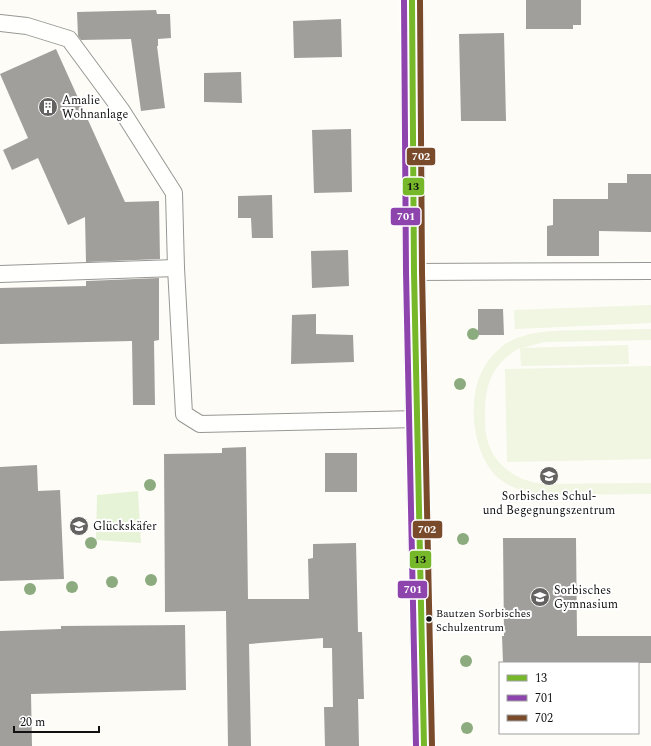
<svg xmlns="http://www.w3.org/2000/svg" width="651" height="746" viewBox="0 0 651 746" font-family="Spectral,serif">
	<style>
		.green { fill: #e7f3d7 }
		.pitch { fill: #f0f6e1 }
		.building { fill: #a19f9c }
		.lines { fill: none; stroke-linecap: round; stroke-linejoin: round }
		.service-casing { stroke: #979795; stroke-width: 18 }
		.minor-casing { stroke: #979795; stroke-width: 24 }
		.service { stroke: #fffffe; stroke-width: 16 }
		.minor { stroke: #fffffe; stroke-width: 22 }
		.bus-1-casing { stroke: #fff; stroke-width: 9 }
		.bus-2-casing { stroke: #fff; stroke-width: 9 }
		.bus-3-casing { stroke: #fff; stroke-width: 9 }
		.bus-1 { stroke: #76b82a; stroke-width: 6 }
		.bus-2 { stroke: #8e44ad; stroke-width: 6 }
		.bus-3 { stroke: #7a4b2a; stroke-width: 6 }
		.tree { fill: #8cac80 }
		.bus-dot { fill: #111; stroke: #fff; stroke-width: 1.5 }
		.labels { text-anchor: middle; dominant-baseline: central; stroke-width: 4; stroke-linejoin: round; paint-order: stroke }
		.bus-label { font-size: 11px; fill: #111; stroke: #fff; text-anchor: start }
		.poi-label { font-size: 12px; fill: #111; stroke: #fff; text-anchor: start }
		.line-badge { stroke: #fff; stroke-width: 1.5 }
		.badge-label { font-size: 11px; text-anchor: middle; font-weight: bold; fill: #fff }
		.pale-badge-label { font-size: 11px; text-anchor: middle; font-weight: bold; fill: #111 }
	</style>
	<rect width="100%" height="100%" fill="#fdfcf7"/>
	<path class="green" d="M138,491L141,543L96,540L97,495Z"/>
	<g class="pitch">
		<path d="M651,305V323L515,329L514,310Z"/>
		<path d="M651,329V340L544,342L522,348L628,345L629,364L521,366L520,348C494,362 485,383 485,412C485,421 485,431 487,439C494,466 518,482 544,484L651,483V494L547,495C531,494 514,490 501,480C475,460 468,411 478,381C483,366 493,352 507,343C531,329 560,331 587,330C608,330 630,329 651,329Z"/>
		<path d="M651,366V459L507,462L505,369Z"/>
	</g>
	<g class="building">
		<path d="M526,0H581V25H573V29H526Z"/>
		<path d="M156,10L157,14H170L171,38L158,39V46H157L165,108L141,111L131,39L81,40L78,36L77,12Z"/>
		<path d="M341,19L342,57L294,58L293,21Z"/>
		<path d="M504,33L506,121H461L459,34Z"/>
		<path d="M56,49L125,202L159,201L160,259L86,262L85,217L68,225L38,158L12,170L3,150L28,138L0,74Z"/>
		<path d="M241,72L242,103L204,102V73Z"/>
		<path d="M351,129L352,192L314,193L312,130Z"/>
		<path d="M627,174H651V232L599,231V256H547V226L553,225V199H608V183H627Z"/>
		<path d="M272,195L273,238H252L251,218H238V196Z"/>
		<path d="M348,250L349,286L312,288L311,251Z"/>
		<path d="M159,278V340L154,341L155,405H133L132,341L0,344V288L86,286V281Z"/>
		<path d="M478,309H503L504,335H478Z"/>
		<path d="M316,314V334L353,335L354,362L291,364L292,315Z"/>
		<path d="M246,447L248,599H309L308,559L313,558V544L356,543L358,632H362L364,699H358L359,746H325L324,707H333L332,648H323V638L249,644L251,746H228L226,611L165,612L164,454L222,453V448Z"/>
		<rect x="325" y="453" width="32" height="39"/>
		<path d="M37,465L38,491L60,490L64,579L0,581V467Z"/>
		<path d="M503,538H576L577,636H651V663H503L502,636H504Z"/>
		<path d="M185,625L186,690L31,694L32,746H0V631L61,629V626Z"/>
	</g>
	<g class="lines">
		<defs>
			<g id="service">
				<path d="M0,23L27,26L69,39L122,111L174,193L176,268L184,414L200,424L418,419"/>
				<path d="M414,272L651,271"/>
				<path d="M0,274L176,268"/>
			</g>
			<path id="minor" d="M412,0L414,272L424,746"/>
		</defs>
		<use href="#service" class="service-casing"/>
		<use href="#minor" class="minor-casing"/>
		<use href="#service" class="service"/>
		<use href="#minor" class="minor"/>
		<defs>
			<path id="bus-1" d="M412,0L414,272L424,746"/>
			<path id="bus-2" d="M404,0L406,272L416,746"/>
			<path id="bus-3" d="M420,0L422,272L432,746"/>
		</defs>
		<use href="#bus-1" class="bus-1-casing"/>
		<use href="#bus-2" class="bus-2-casing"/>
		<use href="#bus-3" class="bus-3-casing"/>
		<use href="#bus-1" class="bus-1"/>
		<use href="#bus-2" class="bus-2"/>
		<use href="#bus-3" class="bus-3"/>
	</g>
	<g class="tree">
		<circle cx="473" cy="334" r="6"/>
		<circle cx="460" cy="384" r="6"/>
		<circle cx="150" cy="485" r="6"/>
		<circle cx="463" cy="539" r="6"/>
		<circle cx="91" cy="543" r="6"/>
		<circle cx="151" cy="580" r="6"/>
		<circle cx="112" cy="582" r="6"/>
		<circle cx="72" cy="587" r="6"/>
		<circle cx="30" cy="589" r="6"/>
		<circle cx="466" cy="661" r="6"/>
		<circle cx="467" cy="728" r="6"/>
	</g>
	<defs>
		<symbol id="building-disc" viewBox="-11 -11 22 22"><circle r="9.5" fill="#646362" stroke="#fff"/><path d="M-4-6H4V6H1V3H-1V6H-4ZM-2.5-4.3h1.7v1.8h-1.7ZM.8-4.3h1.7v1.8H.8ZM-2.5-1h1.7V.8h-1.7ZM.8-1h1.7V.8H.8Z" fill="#fff"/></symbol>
		<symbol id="school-disc" viewBox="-11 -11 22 22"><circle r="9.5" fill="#646362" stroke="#fff"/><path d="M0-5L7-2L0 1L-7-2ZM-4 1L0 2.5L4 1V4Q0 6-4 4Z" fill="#fff"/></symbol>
	</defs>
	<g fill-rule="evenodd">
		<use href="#building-disc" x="37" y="96" width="22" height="22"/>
		<use href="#school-disc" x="538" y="465" width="22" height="22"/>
		<use href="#school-disc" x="68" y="515" width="22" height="22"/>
		<use href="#school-disc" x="529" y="586" width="22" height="22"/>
	</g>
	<circle class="bus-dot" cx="429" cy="619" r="3.5"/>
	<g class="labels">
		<g class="bus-label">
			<text x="436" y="613">Bautzen Sorbisches<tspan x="436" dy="14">Schulzentrum</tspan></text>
		</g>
		<g class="poi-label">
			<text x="62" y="100">Amalie<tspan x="62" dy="14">Wohnanlage</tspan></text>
			<text x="549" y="496" text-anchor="middle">Sorbisches Schul-<tspan x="549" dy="14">und Begegnungszentrum</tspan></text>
			<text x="93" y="526">Glückskäfer</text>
			<text x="554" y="590">Sorbisches<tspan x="554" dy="14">Gymnasium</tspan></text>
		</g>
	</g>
	<g class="line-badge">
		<rect x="406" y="147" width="30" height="19" rx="4" fill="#7a4b2a"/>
		<rect x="402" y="177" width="23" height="19" rx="4" fill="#76b82a"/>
		<rect x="390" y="207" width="31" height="19" rx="4" fill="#8e44ad"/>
		<rect x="412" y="520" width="31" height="19" rx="4" fill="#7a4b2a"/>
		<rect x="409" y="550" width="23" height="19" rx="4" fill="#76b82a"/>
		<rect x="397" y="580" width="31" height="19" rx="4" fill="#8e44ad"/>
	</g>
	<g class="badge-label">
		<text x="421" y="160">702</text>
		<text x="406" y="220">701</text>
		<text x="427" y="533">702</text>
		<text x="413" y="593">701</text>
	</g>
	<g class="pale-badge-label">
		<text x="413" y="190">13</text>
		<text x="420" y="563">13</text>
	</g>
	<rect x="499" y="662" width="140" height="72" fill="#ffffff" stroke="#a0a0a0"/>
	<rect x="507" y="675" width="20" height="6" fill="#76b82a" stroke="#a0a0a0"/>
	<text x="535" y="682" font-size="12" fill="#111111">13</text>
	<rect x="507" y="695" width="20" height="6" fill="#8e44ad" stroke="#a0a0a0"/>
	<text x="535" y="702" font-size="12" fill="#111111">701</text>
	<rect x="507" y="715" width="20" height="6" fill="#7a4b2a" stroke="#a0a0a0"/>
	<text x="535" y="722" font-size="12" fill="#111111">702</text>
	<path d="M14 726v6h85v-6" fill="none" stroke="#111111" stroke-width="2"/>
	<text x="20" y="726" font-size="12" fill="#111111" stroke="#ffffff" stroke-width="3" paint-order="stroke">20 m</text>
</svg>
